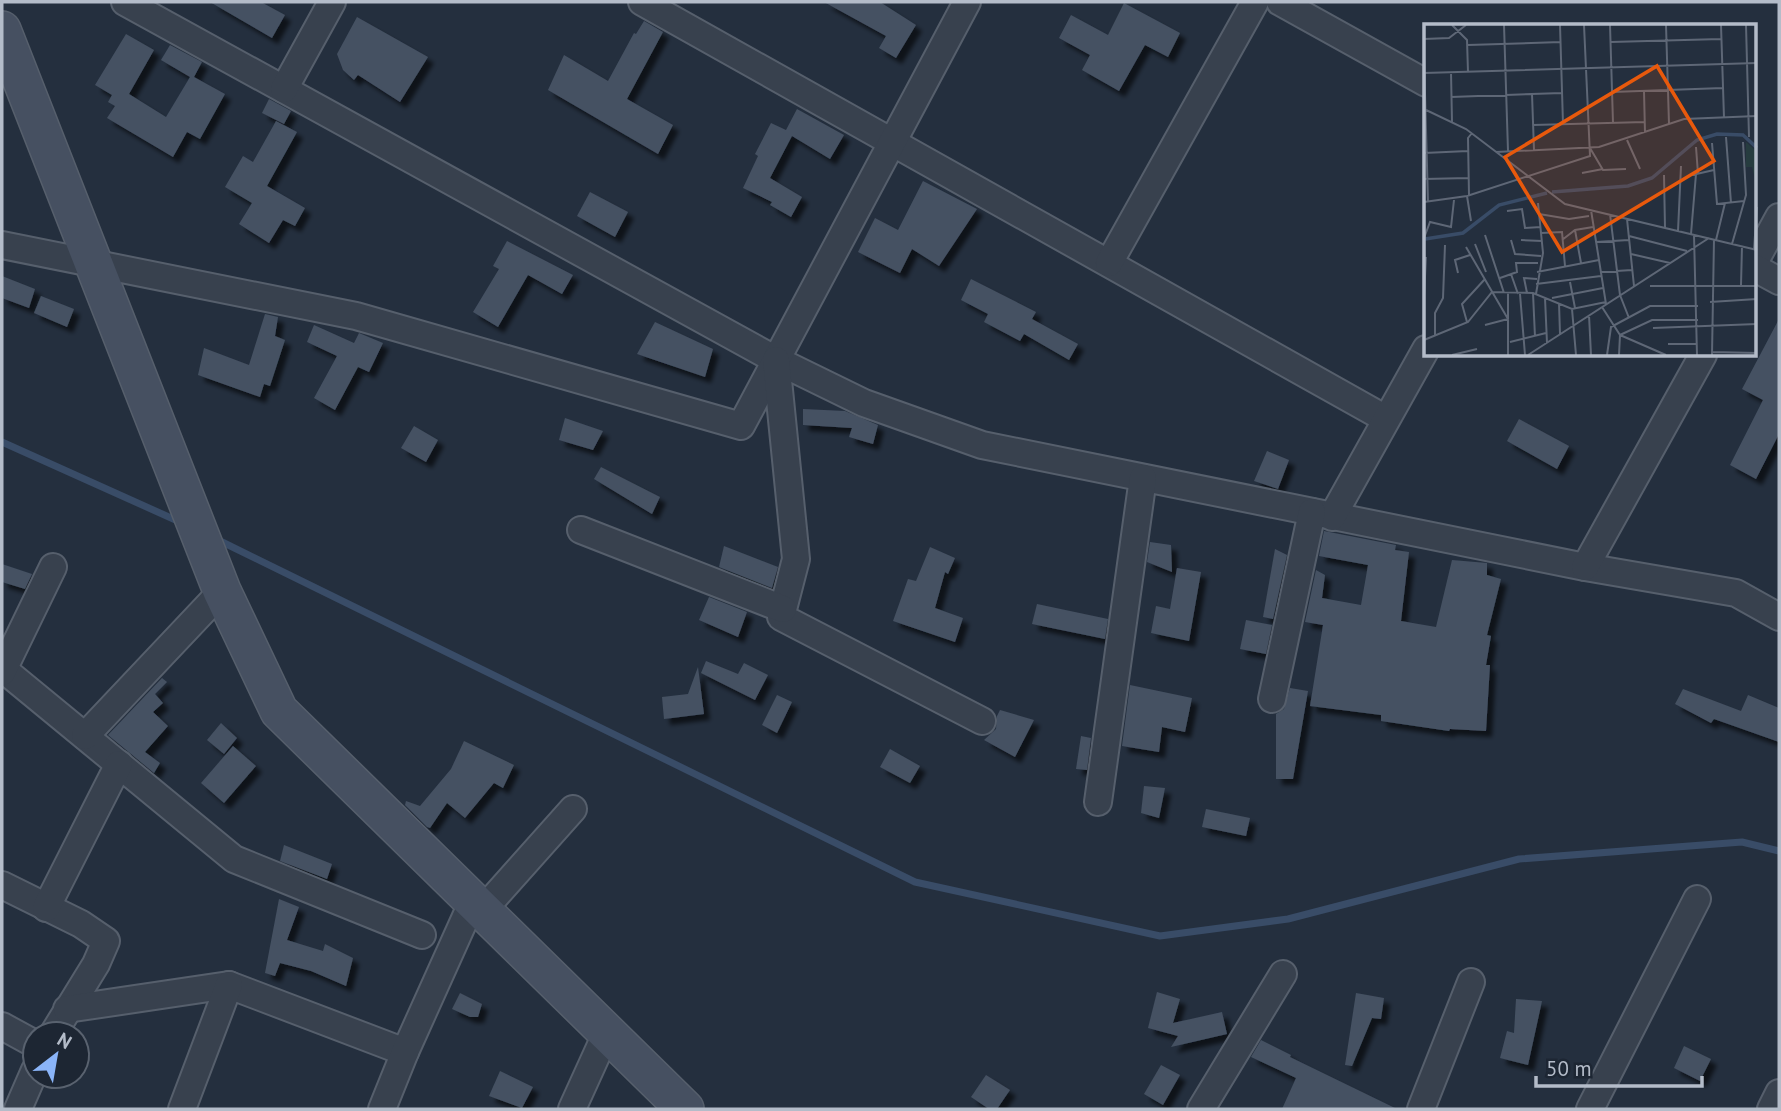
<svg xmlns="http://www.w3.org/2000/svg" width="1781" height="1111" viewBox="0 0 1781 1111" font-family="'PT Sans',sans-serif">
	<style>
		.lines { fill: none; stroke-linecap: round; stroke-linejoin: round }
		.stream { stroke: #394c67; stroke-width: 7 }
		.building { fill: #455162; filter: url(#shadow) }
		.street-casing { stroke: #565f6c; stroke-width: 30 }
		.secondary-casing { stroke: #565f6c; stroke-width: 40 }
		.street { stroke: #38414e; stroke-width: 26 }
		.secondary { stroke: #465061; stroke-width: 37 }
		.inset-river { fill: none; stroke: #394c67; stroke-width: 3.5 }
		.inset-road { fill: none; stroke: #5e6776; stroke-width: 2 }
		.view { fill: #e8590c; fill-opacity: 0.15; stroke: #e8590c; stroke-width: 3.5 }
		.inset-edge { fill: none; stroke: #b4bcc9; stroke-width: 3.5 }
	</style>
	<defs>
		<filter id="shadow"><feDropShadow dx="6" dy="6" stdDeviation="2" flood-color="#0009"/></filter>
	</defs>
	<rect width="100%" height="100%" fill="#242f3e"/>
	<g class="lines">
		<g class="stream">
			<path d="M2,442L180,522"/>
			<path d="M216,539L915,882L1160,936L1288,919L1519,859L1742,842L1779,851"/>
		</g>
	</g>
	<g class="building">
		<path d="M210,2H261L285,15L272,38Z"/>
		<path d="M824,2H880L916,25L896,58L879,48L886,36Z"/>
		<path d="M1124,3L1180,33L1168,57L1145,45L1119,91L1082,70L1090,55L1059,38L1071,15L1108,35Z"/>
		<path d="M357,17L428,57L400,102L358,75L354,80L343,70L337,54Z"/>
		<path d="M644,21L663,32L627,99L673,125L658,154L548,90L564,55L608,81L634,33L636,34Z"/>
		<path d="M126,34L154,50L129,94L166,117L190,77L161,60L170,45L202,62L194,77L225,94L200,139L187,132L173,157L107,118L115,106L108,102L112,95L95,85Z"/>
		<path d="M269,99L291,111L284,124L262,113Z"/>
		<path d="M797,109L844,135L830,159L792,136L770,178L802,197L791,217L770,205L772,202L743,188L758,156L755,154L771,123L786,130Z"/>
		<path d="M276,121L297,132L267,186L305,208L295,226L283,220L269,243L239,224L252,203L225,187L243,156L253,162Z"/>
		<path d="M923,181L977,209L939,266L912,249L900,273L858,252L875,218L898,230Z"/>
		<path d="M590,192L628,212L615,237L577,216Z"/>
		<path d="M507,241L573,275L562,294L528,275L498,327L473,312L499,269L493,266Z"/>
		<path d="M2,276L35,289L29,308L2,298Z"/>
		<path d="M971,279L1036,312L1032,319L1078,344L1069,360L1024,334L1020,341L984,322L988,314L961,300Z"/>
		<path d="M41,296L74,309L67,327L34,313Z"/>
		<path d="M265,314L278,317L275,336L285,340L270,386L264,384L260,397L198,375L204,348L249,365Z"/>
		<path d="M1779,319V434L1756,479L1730,465L1763,400L1742,389Z"/>
		<path d="M655,322L713,349L705,377L637,354Z"/>
		<path d="M314,325L354,343L359,333L383,343L369,372L358,367L335,410L314,398L337,356L307,342Z"/>
		<path d="M803,409L845,411L878,425L873,444L849,437L852,428L803,425Z"/>
		<path d="M565,418L603,431L593,450L559,440Z"/>
		<path d="M1519,419L1569,446L1557,469L1507,441Z"/>
		<path d="M414,426L438,440L426,462L401,448Z"/>
		<path d="M1267,451L1289,460L1278,489L1254,481Z"/>
		<path d="M601,467L660,497L652,514L594,479Z"/>
		<path d="M1324,531L1396,545L1395,550L1409,552L1401,621L1436,627L1452,560L1487,563V575L1501,579L1487,635L1491,636L1486,665H1490L1486,731L1450,729L1449,731L1381,721V715L1310,706L1323,625L1305,622L1316,570L1325,575L1322,598L1361,605L1368,565L1319,556Z"/>
		<path d="M1150,542L1171,545L1172,572L1147,562Z"/>
		<path d="M724,546L778,567L772,588L719,567Z"/>
		<path d="M930,547L955,558L948,574L945,572L935,608L963,618L955,642L893,621L908,579L916,581Z"/>
		<path d="M1275,549L1287,555L1273,619L1263,617Z"/>
		<path d="M2,564L32,574L25,589L2,582Z"/>
		<path d="M1177,568L1201,572L1189,641L1151,633L1156,606L1170,609Z"/>
		<path d="M709,597L747,612L738,637L699,620Z"/>
		<path d="M1037,604L1108,619L1105,639L1032,624Z"/>
		<path d="M1246,620L1272,625L1266,654L1240,649Z"/>
		<path d="M706,661L738,674L744,663L768,675L755,700L701,673Z"/>
		<path d="M698,667L704,714L664,719L662,697L688,694Z"/>
		<path d="M162,678L167,682L155,694L163,703L153,712L168,726L145,752L160,763L154,773L108,735Z"/>
		<path d="M1130,685L1192,698L1185,732L1162,727L1159,752L1122,746Z"/>
		<path d="M1290,688L1308,691L1293,779H1276V714L1284,709Z"/>
		<path d="M1683,689L1741,711L1748,695L1779,708V742L1714,719L1711,723L1675,704Z"/>
		<path d="M777,695L792,702L777,733L762,725Z"/>
		<path d="M1000,710L1034,720L1015,757L984,740L996,729L997,716Z"/>
		<path d="M221,723L237,738L224,754L207,740Z"/>
		<path d="M1081,736L1091,738L1087,770L1076,769Z"/>
		<path d="M464,741L514,765L503,788L494,783L465,818L447,803L430,828L427,827L405,805L406,801L420,806L451,769Z"/>
		<path d="M233,746L256,766L224,803L201,783Z"/>
		<path d="M890,749L920,766L910,783L880,767Z"/>
		<path d="M1144,786L1165,788L1159,818L1141,813Z"/>
		<path d="M1206,809L1250,818L1246,836L1202,827Z"/>
		<path d="M284,845L332,864L327,879L280,861Z"/>
		<path d="M279,899L299,907L287,940L323,951L325,944L353,958L346,986L311,971L280,963L275,976L265,973Z"/>
		<path d="M1157,992L1180,999L1173,1023L1222,1012L1227,1034L1171,1047L1178,1036L1148,1028Z"/>
		<path d="M460,993L482,1004L478,1017H470L452,1009Z"/>
		<path d="M1356,993L1384,998L1381,1019L1372,1018L1352,1066L1345,1065Z"/>
		<path d="M1516,999L1542,1001L1528,1065L1500,1058L1507,1031L1514,1033Z"/>
		<path d="M1261,1040L1291,1055L1290,1057L1397,1109H1282L1296,1078L1251,1057Z"/>
		<path d="M1684,1046L1711,1059L1700,1081L1674,1068Z"/>
		<path d="M1161,1065L1180,1075L1163,1105L1144,1094Z"/>
		<path d="M500,1071L533,1087L522,1108L489,1096Z"/>
		<path d="M986,1075L1010,1090L997,1109H989L971,1097Z"/>
	</g>
	<g class="lines">
		<defs>
			<g id="street">
				<path d="M125,2L776,360L864,403L982,445L1585,567L1736,593L1779,617"/>
				<path d="M642,2L1386,419"/>
				<path d="M1280,2L1426,83"/>
				<path d="M284,89L332,2"/>
				<path d="M2,245L356,316L741,426L967,2"/>
				<path d="M1755,261L1779,217"/>
				<path d="M1109,263L1255,2"/>
				<path d="M1755,268L1779,281"/>
				<path d="M776,360L796,559L781,617L982,721"/>
				<path d="M1332,517L1426,349"/>
				<path d="M581,530L783,609"/>
				<path d="M1585,567L1703,355"/>
				<path d="M3,669L234,859L422,935"/>
				<path d="M2,672L53,567"/>
				<path d="M1272,699L1312,512"/>
				<path d="M85,736L222,591"/>
				<path d="M1098,802L1143,478"/>
				<path d="M2,885L81,924L106,941L96,964L53,1034"/>
				<path d="M46,908L119,764"/>
				<path d="M482,911L573,809"/>
				<path d="M67,1009L229,985L405,1052"/>
				<path d="M2,1026L35,1044"/>
				<path d="M18,1109L35,1070"/>
				<path d="M182,1109L229,985"/>
				<path d="M382,1109L405,1052L473,901"/>
				<path d="M572,1109L607,1032"/>
				<path d="M1201,1109L1283,974"/>
				<path d="M1421,1109L1471,982"/>
				<path d="M1590,1109L1697,899"/>
				<path d="M1771,1109L1779,1093"/>
			</g>
			<path id="secondary" d="M2,30L222,591L279,711L685,1109"/>
		</defs>
		<use href="#street" class="street-casing"/>
		<use href="#secondary" class="secondary-casing"/>
		<use href="#street" class="street"/>
		<use href="#secondary" class="secondary"/>
	</g>
	<g transform="translate(1424 24)">
		<rect width="332" height="332" fill="#242f3e"/>
		<path d="M322,118L332,127V159L328,143H322Z" fill="#263c3f"/>
		<path class="inset-river" d="M128,168L204,162L228,154L273,116L293,110L319,111L333,124M1,215L39,209L75,181L123,169"/>
		<path class="inset-road" d="M28,1L43,16L44,48M80,1L84,127M136,1L139,100M186,1L189,99M242,1L245,100M297,1L300,94M322,1L325,113M0,15L25,14L42,1M187,18L297,15M44,21L137,18M0,33L4,178M27,48L28,98M0,49L333,39M220,67L221,109M188,68L299,64M108,70L110,126M27,73L138,69M0,85L42,105L141,180L333,226M109,101L221,98M302,113L307,179M203,116L216,145M288,119L293,180L320,177M272,123L274,150M166,124L179,146L202,145M72,128L175,123L260,95L333,92M0,129L44,127M158,149L179,145M240,151L241,204M268,151L290,146M0,155L45,154M45,171L44,114L48,109M43,172L47,197M0,178L43,172L166,132L160,1M167,186L182,280M83,187L98,185L101,204L117,203M115,190L145,195L165,192M186,190L196,271L205,294M203,195L210,262M151,206L157,239M254,207L257,142M117,209L138,208L141,242M267,210L272,150M61,211L80,269M270,211L273,331M205,212L263,227M0,214L6,198L27,203L30,176M87,216L91,230L117,232M97,216L118,217M138,216L151,206L169,203M292,216L301,179M172,218L205,216M51,220L62,248M308,220L322,171L319,118M42,223L84,295V331M330,225L333,183M207,230L246,239M113,248L175,236M177,248L208,246M34,249L31,236L46,231M87,250L94,270M76,254L93,248L92,239H114M146,258L151,284M112,260L177,252M317,261L318,222M226,262H333M103,269L100,254L113,255M109,269L111,313M96,270L101,331M112,270L119,229L114,179M0,272L2,233M121,274L123,319M128,274L179,264M286,278L333,275M135,279L136,310M178,283L196,311L195,331M148,285L152,331M165,291L167,331M43,298L38,280L61,255M61,301L84,295V269M229,304L333,300M196,311L228,296H274M196,311L242,331M11,312V289L19,274L21,221M0,316L44,298L68,268L109,269L148,285L182,278M86,318L122,309M244,320H273M288,328L333,329M28,331L53,325M104,331L285,214M183,331L187,303L226,282H274M288,331L290,215"/>
		<path class="view" d="M233,42L290,137L138,228L81,133Z"/>
		<rect width="332" height="332" class="inset-edge"/>
	</g>
	<rect width="1781" height="1111" fill="none" stroke="#b4bcc9" stroke-width="7"/>
	<g transform="translate(56 1055) rotate(31)"><circle r="33" fill="#1d2633" stroke="#59626f" stroke-width="2"/>
	<path d="M0-5L12 26L0 18L-12 26Z" fill="#8ab4f8"/>
	<text y="-10" font-size="19" font-weight="bold" text-anchor="middle" fill="#b4bcc9">N</text>
	</g>
	<path d="M1536 1076v10h166v-10" fill="none" stroke="#b4bcc9" stroke-width="3.5"/>
	<text x="1546" y="1076" font-size="21" fill="#b4bcc9" stroke="#1d2633" stroke-width="5" paint-order="stroke">50 m</text>
</svg>
